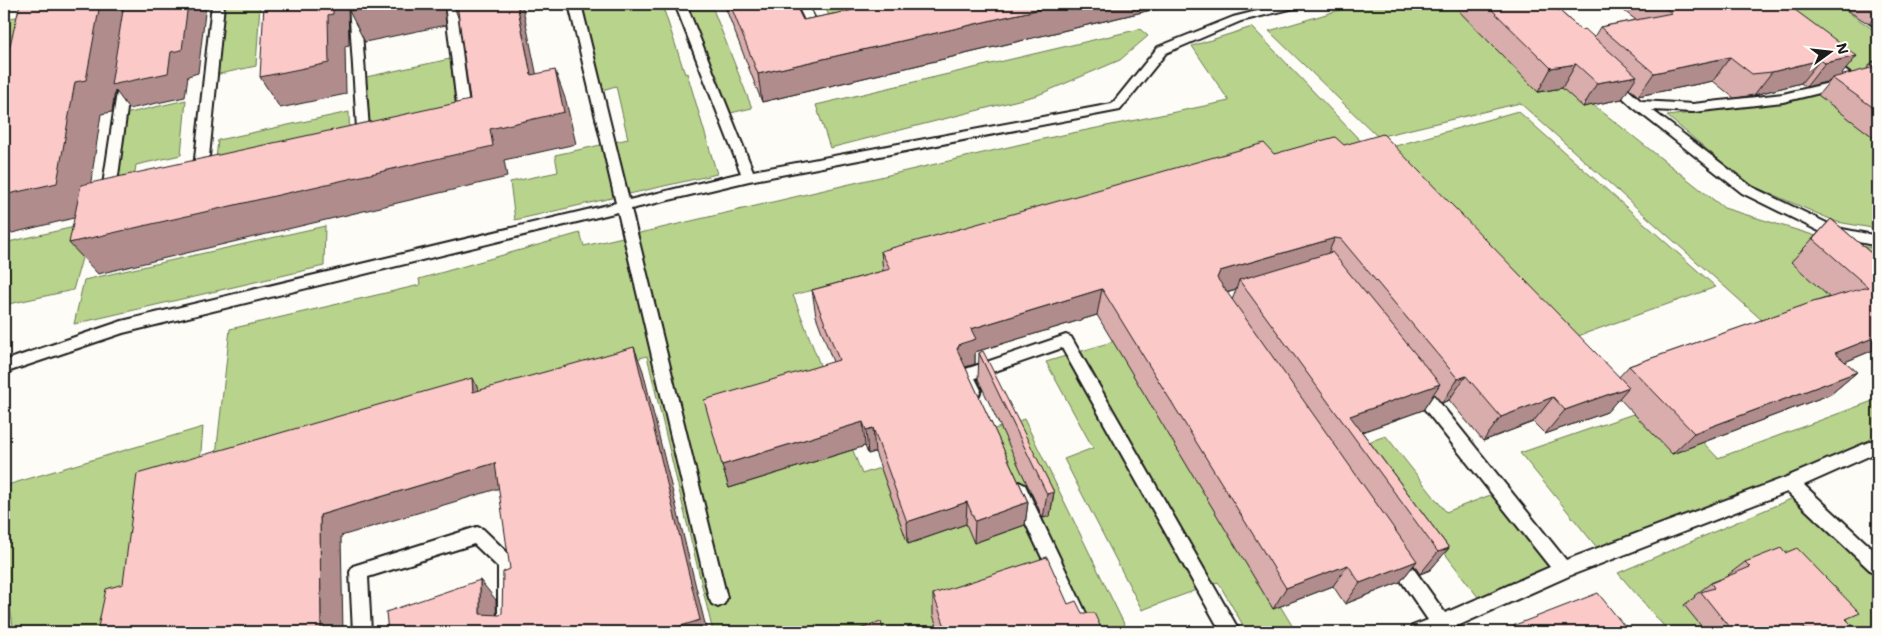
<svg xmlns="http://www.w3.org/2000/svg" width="1882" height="636" viewBox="0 0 1882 636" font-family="'Shantell Sans',sans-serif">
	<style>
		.green { fill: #b8d38b; stroke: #6a7854 }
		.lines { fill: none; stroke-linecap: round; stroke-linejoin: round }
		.lane-casing { stroke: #1c1c1c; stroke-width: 4 }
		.lane { fill: #fdfcf7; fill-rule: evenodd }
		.wall { fill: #d8adac; stroke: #1c1c1c; fill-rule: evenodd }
		.shaded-wall { fill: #b08d8c; stroke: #1c1c1c }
		.building { fill: #fbc9c8; stroke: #1c1c1c }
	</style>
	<rect width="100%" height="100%" fill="#fdfcf7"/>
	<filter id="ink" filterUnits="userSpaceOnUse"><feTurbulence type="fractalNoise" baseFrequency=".02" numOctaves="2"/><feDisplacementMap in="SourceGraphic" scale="10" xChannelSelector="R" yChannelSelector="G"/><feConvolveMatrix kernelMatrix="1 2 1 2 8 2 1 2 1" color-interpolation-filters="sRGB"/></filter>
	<g filter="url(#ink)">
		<g class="green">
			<path d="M222,4H260L256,66L215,75Z"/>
			<path d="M567,4H662L685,74L687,73L717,174L515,220L510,182L558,172L555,155L628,139L616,86L592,93Z"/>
			<path d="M678,4H711L752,108L718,116Z"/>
			<path d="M836,4H936L835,26L824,6Z"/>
			<path d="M1360,4H1489L1591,103L1724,208L1836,242L1878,249V324L1764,322L1520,103L1378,137L1269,31Z"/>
			<path d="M1755,4H1837L1878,33V229L1837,222L1748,184L1667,116L1789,101L1859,84Z"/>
			<path d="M28,15L4,123V19Z"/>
			<path d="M1252,27L1372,153L793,295L862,474L1024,419L1128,632H713L647,356L213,482L230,329L420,285L419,279L580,233L584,246L1043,139L1229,101L1192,46Z"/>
			<path d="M1140,29L1148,36L1120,60L1038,95L830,148L816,105Z"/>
			<path d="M450,59L459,124L371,144L366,77Z"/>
			<path d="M186,100L181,155L136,165L133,186L114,190L125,114Z"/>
			<path d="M1518,111L1716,287L1578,336L1392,147Z"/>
			<path d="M349,112L350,148L214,178L218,140Z"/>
			<path d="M92,223L73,290L4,305V243Z"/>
			<path d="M325,226L324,266L74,324L84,280Z"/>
			<path d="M1118,340L1296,632H1247L1218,582L1142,610L1064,459L1093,448L1046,362Z"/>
			<path d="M1878,399V443L1599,550L1520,453L1665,403L1718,458Z"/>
			<path d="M203,427L193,549L194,632H14L4,572V486Z"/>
			<path d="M1386,436L1446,512L1493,494L1561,577L1487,609L1362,444Z"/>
			<path d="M1800,495L1878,572V632H1669L1618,573Z"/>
		</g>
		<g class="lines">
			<defs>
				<g id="lane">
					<path d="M212,4H224L207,177L205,180H195L193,177Z"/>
					<path d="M349,4H360L370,144L364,148L358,144Z"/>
					<path d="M445,4H456L471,122L465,126L459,122Z"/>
					<path d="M569,4H581L629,200L741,173L675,4H686L753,171L1112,104L1158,47L1233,17L1285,4H1304L1302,6L1241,21L1166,53L1120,110L749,181L631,209L727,598L724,604L718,607L712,604L709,598L618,212L123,333L4,373V361L122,321L616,203Z"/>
					<path d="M797,4H807L820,29L826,32L824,34L812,35Z"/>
					<path d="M1846,4H1858L1878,19V27L1874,26Z"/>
					<path d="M1827,58L1856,78L1858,81L1856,84L1783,102L1693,112L1652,110L1752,187L1837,228L1878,236V246L1829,236L1742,193L1634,108L1605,81L1611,77L1615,78L1641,101L1693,104L1783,94L1842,80L1823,65L1821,62L1823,59Z"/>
					<path d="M125,75L131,79L115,198L113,201H103L101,198L119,79Z"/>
					<path d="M1066,335L1071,337L1240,632H1221L1062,348L975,378L981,390L979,395L973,397L967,395L958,375L960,371Z"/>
					<path d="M1417,381L1423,382L1566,560L1784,478L1878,438V452L1804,485L1878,554V574L1872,572L1787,492L1569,576L1444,632H1410L1412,626L1428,620L1389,563L1386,557L1389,551L1395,549L1401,551L1445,613L1550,567L1411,392L1409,387L1411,382Z"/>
					<path d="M1019,482L1025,485L1095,632H1077L1010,490L1013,485Z"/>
					<path d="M477,527L483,529L513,558L516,564V632H498V567L474,544L368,577L371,632H353L350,572L353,566Z"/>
				</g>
			</defs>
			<use href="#lane" class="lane-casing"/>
			<use href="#lane" class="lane"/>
		</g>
		<g class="wall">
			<path d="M724,4H795L803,20L884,4H1172V5L762,102Z"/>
			<path d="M1452,4H1552L1581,30L1594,37L1600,27L1636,20L1615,4H1787L1840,76L1866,70L1873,61L1878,64V140H1877L1818,95L1830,81L1806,87L1801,83L1754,95L1734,98L1713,81L1638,96L1629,88L1622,99L1583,107L1562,88L1538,92Z"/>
			<path d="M1837,4H1878V17L1876,15L1869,24Z"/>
			<path d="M1878,24V30L1875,28Z"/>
			<path d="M1344,145L1619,377L1629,366L1829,297L1791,262L1831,219L1878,259L1871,351L1845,362L1857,372L1831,394L1672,454L1619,398L1607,412L1545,434L1533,422L1483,441L1449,400L1442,403L1434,394L1423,410L1362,432L1449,548L1430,570L1420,574L1414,565L1400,582L1345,604L1333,586L1273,609L1097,315L975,352V364L965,367L1028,502L1025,525L974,543L966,524L908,544L875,452L868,454L865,446L729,488L722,465L833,362L816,316L812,290L883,271L881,251L1274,154ZM1236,290L1232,300L1227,293Z"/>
			<path d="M979,353L1054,492L1050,516L1043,518L978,379Z"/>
			<path d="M1745,562L1848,620L1842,632H1706L1684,605L1695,597L1694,596L1711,583L1729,576L1728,575Z"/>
			<path d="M933,594L1068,604L1082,613L1103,632H939L933,615Z"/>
			<path d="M1515,625L1629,632H1507Z"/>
		</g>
		<g class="shaded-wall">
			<path d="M100,4H122L127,11L171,52L188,4H206L198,73L188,76L185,97L129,109L115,90L112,112L101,114L86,215L4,235V195L75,82Z"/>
			<path d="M333,4H348L349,45L345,46L346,94L280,108L260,77Z"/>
			<path d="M385,4H444L446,25L365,42L349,11Z"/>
			<path d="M453,4H461L460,22Z"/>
			<path d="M517,4H522L543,106L531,75Z"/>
			<path d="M1062,4H1172V5L762,102L758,74Z"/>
			<path d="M1857,56L1838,79L1832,78L1830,81L1806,87L1825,63Z"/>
			<path d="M1730,57L1713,81L1638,96L1654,73Z"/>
			<path d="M1820,60L1801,83L1754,95L1772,72Z"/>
			<path d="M1576,64L1562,88L1538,92L1551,68Z"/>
			<path d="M555,70L566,101L576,144L504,160L507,177L98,274L69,243L490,129Z"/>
			<path d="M1637,76L1622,99L1583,107L1597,83Z"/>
			<path d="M1335,238L1323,264L1239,280L1236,290L1211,297L1217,278L1220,271Z"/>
			<path d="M1102,289L1097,315L975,352V364L959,369L957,349L971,329Z"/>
			<path d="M1878,336V349L1871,351L1811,376L1835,353Z"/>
			<path d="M634,347L643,371L707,632H662Z"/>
			<path d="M1857,372L1831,394L1672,454L1694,433Z"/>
			<path d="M1466,376L1449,400L1442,403L1458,379Z"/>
			<path d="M472,378L486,402L473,392Z"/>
			<path d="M1440,384L1423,410L1353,435L1350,416Z"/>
			<path d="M1629,387L1607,412L1545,434L1565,410Z"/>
			<path d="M1553,397L1533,422L1483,441L1501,417Z"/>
			<path d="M863,422L865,446L729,488L722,465Z"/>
			<path d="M873,428L875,452L868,454L866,430Z"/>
			<path d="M495,463L510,485L341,536L343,632H321L320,515Z"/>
			<path d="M1054,492L1050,516L1043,518L1047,494Z"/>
			<path d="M967,502L966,524L908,544L907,522Z"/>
			<path d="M1028,502L1025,525L974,543L975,521Z"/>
			<path d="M1449,548L1430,570L1420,574L1438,552Z"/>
			<path d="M1417,561L1400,582L1345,604L1360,583Z"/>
			<path d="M1348,565L1333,586L1273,609L1286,588Z"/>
			<path d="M480,580L496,600L497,632L480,614Z"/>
			<path d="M1853,626L1842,632H1837Z"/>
		</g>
		<g class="building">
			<path d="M20,4H100L86,80L75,82L57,183L4,195V70Z"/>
			<path d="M124,4H188L182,50L171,52L168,73L111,85Z"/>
			<path d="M264,4H333V14L328,15L329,63L260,77Z"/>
			<path d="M348,4H385L349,11Z"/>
			<path d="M457,4H517L531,75L555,70L564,112L490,129L493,146L69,243L81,185L470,100Z"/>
			<path d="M730,4H795L803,20L884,4H1062L758,74Z"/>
			<path d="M1486,4H1552L1581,30L1585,29L1637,76L1597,83L1576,64L1551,68Z"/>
			<path d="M1659,4H1787L1857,56L1825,63L1820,60L1772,72L1752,74L1730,57L1654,73L1600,27L1672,13Z"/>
			<path d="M1873,61L1878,64V111L1832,78L1871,68L1875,64Z"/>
			<path d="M1383,134L1629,387L1565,410L1553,397L1501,417L1466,376L1458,379L1341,239L1335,238L1220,271L1217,278L1417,561L1360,583L1348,565L1286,588L1102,289L971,329L976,339L960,344L957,349L1028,502L975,521L967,502L907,522L873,428L866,430L863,422L722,465L704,400L839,360L812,290L890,269L881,251L1264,143L1274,154L1335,137L1344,145Z"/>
			<path d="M1831,219L1878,259V336L1835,353L1857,372L1694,433L1629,366L1813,302L1868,287L1813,239Z"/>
			<path d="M1332,252L1440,384L1350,416L1449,548L1438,552L1239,280Z"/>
			<path d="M634,347L700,620L662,632H388L386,612L480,580V614L500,615L502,613L503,572L510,569L495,463L320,515L321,632H97L106,589L123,584L137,474L472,378L473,392Z"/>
			<path d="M983,351L1054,492L1047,494L979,353Z"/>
			<path d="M1781,548L1785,553L1797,548L1860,613L1846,619L1853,626L1837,632H1808L1804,628L1793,632H1733L1701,592L1714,588L1711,583L1750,567L1745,562Z"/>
			<path d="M1047,557L1068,604L1076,601L1082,613H1094L1103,632H947L933,594Z"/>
			<path d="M1598,593L1629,632H1521L1515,625Z"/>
			<path d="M881,622L884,632H851Z"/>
		</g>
	</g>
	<rect width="1882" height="636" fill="none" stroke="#fdfcf7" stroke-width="20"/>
	<rect x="10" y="10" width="1862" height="616" fill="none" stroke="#1c1c1c" stroke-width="2" filter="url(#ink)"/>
	<g transform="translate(1830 52) rotate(75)" stroke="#fdfcf7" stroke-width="4" paint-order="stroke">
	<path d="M0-4L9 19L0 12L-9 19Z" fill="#1c1c1c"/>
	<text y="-8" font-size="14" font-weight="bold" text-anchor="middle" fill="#1c1c1c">N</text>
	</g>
</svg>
